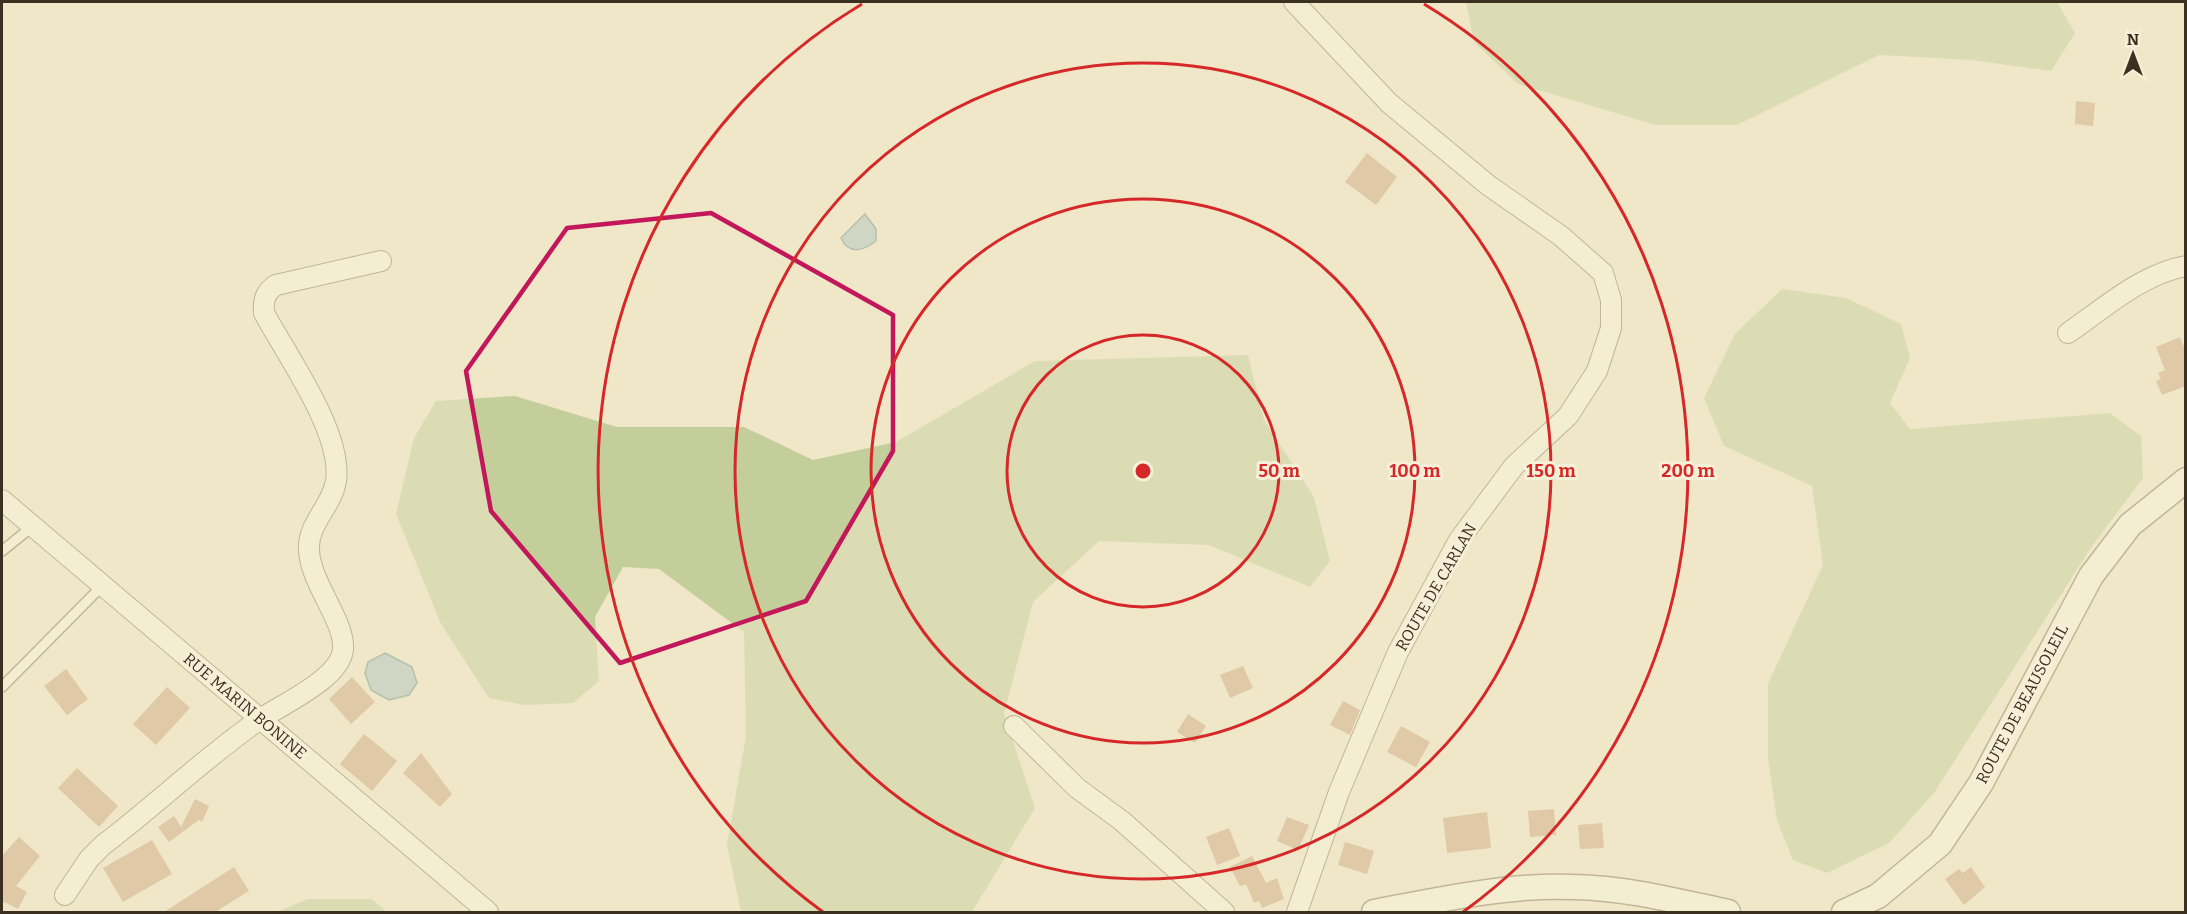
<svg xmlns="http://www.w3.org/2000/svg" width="2187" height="914" viewBox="0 0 2187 914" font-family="Bitter,serif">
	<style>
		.green { fill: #c4ce9b }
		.water { fill: #a9c3be; stroke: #6f928c; stroke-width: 1.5 }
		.building { fill: #cda57e }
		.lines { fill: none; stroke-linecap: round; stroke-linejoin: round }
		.service-casing { stroke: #8b795c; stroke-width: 12 }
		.minor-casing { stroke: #8b795c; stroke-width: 22 }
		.tertiary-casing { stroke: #8b795c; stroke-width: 27 }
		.service { stroke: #f9f3dc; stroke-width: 9 }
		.minor { stroke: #f9f3dc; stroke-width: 20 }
		.tertiary { stroke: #f9f3dc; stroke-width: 24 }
		.marked { fill: none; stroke: #c2185b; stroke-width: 4.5; stroke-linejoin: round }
		.ring { fill: none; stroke: #d62828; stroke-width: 3 }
		.labels { text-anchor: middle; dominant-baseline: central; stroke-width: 6; stroke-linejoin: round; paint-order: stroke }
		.street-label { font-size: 16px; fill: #3c3020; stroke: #f6f0d8 }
		.centre { fill: #d62828; stroke: #f6f0d8; stroke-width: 3 }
		.ring-label { font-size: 18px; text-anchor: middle; font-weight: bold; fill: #d62828; stroke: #f6f0d8; stroke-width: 6; stroke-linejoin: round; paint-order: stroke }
	</style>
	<rect width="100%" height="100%" fill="#efe7c8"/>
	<g class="green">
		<path d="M1466,2H2057L2075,33L2051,71L1972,60L1879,55L1737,125H1656L1518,84L1474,42Z"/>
		<path d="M1782,289L1846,298L1901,324L1910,358L1890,403L1910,429L2110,413L2141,436L2143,478L2090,549L1934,793L1889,843L1827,873L1793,860L1777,820L1768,758V684L1823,565L1812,486L1724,446L1704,398L1735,334Z"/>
		<path d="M1248,355L1264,420L1314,497L1330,561L1310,587L1209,545L1099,541L1033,602L1004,714L1035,808L972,912H741L727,845L746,736L744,632L659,569L623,567L595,617L599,681L573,703L524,705L489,698L441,624L396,514L414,438L436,401L515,396L617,427H744L813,460L896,442L1035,361Z"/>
		<path d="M308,899H372L387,912H277Z"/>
	</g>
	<g class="water">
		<path d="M865,214L876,229V241C864,250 849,256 841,238Z"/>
		<path d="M385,653L412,667L417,683L409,695L389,700L371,690L365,673L368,662Z"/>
	</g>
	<g class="building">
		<path d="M2076,101L2095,103L2093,126L2075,124Z"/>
		<path d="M1367,153L1397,177L1376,205L1345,182Z"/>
		<path d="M2180,337L2186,352V386L2162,395L2156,381L2161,379L2158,373L2165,370L2156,347Z"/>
		<path d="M1243,666L1253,688L1230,698L1220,675Z"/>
		<path d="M66,669L88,699L67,715L44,686Z"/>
		<path d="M352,677L375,702L351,724L329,699Z"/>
		<path d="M167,687L190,708L156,745L133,724Z"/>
		<path d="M1343,701L1360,710L1350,735L1330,725Z"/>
		<path d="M1188,714L1206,726L1195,743L1177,732Z"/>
		<path d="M1401,726L1430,742L1416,767L1387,752Z"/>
		<path d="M364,734L397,761L372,791L340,764Z"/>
		<path d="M421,753L452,794L440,807L403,773Z"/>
		<path d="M77,768L118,806L99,827L58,788Z"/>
		<path d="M195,799L209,806L202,822L199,820L169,842L158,827L174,816L181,827Z"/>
		<path d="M1554,809L1556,835L1530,837L1528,811Z"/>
		<path d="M1487,812L1491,848L1447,853L1443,818Z"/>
		<path d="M1287,817L1309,825L1298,850L1277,841Z"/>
		<path d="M1602,823L1604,848L1580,849L1578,825Z"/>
		<path d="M1229,828L1240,856L1217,865L1206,837Z"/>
		<path d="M19,837L40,856L16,886L27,892L18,909L4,902L2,905V856Z"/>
		<path d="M152,840L172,874L123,902L103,868Z"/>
		<path d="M1345,842L1374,851L1367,874L1338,865Z"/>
		<path d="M1252,856L1266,883L1277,878L1284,899L1262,908L1259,901L1254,903L1246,884L1240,886L1230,867Z"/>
		<path d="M234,867L249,891L215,912H164Z"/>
		<path d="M1971,867L1985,887L1964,905L1945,879L1959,869L1963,873Z"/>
	</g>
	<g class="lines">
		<defs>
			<g id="service">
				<path d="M2,551L33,526"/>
				<path d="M2,687L103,585"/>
			</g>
			<g id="minor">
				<path d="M1294,2L1389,103L1488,185L1561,236L1603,273L1611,300V328L1597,371L1568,416L1514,466L1459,540L1398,652L1339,792L1297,912"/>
				<path d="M2068,333C2103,309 2143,273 2186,266"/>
				<path d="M2,500L488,912"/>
				<path d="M1014,726L1077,788L1122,821L1224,912"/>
				<path d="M65,895L89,859L103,845C156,805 204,758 259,720C280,705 341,679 343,649C345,621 311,584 309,551C307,523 332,507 336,481C343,433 287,356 264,313C263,300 265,292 276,285L381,261"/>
			</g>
			<g id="tertiary">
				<path d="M1374,912C1437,900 1510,884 1574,887C1627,888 1677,901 1728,912"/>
				<path d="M1844,912L1878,896L1940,844L1981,783L2091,576L2130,525L2186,480"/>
			</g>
		</defs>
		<use href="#service" class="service-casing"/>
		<use href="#minor" class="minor-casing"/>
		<use href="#tertiary" class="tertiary-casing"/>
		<use href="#service" class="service"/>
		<use href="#minor" class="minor"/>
		<use href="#tertiary" class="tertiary"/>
	</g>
	<path d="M0 0H2187V914H0ZM711,213L893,315V451L806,601L620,663L491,511L466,371L567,228Z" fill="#efe7c8" fill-opacity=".55" fill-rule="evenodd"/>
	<path class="marked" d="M711,213L893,315V451L806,601L620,663L491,511L466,371L567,228Z"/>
	<g class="ring">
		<circle cx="1143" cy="471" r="136"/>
		<circle cx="1143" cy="471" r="272"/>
		<circle cx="1143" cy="471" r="408"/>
		<path d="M823 912A545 545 0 0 1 862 4M1424 4A545 545 0 0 1 1463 912"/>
	</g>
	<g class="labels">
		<g class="street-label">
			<text transform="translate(1436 587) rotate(-60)">ROUTE DE CARLAN</text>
			<text transform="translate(2022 704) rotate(-62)">ROUTE DE BEAUSOLEIL</text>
			<text transform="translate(245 706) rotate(40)">RUE MARIN BONINE</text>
		</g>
	</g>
	<circle cx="1143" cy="471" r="9" class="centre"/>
	<g class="ring-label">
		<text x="1279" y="477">50 m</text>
		<text x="1415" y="477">100 m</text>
		<text x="1551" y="477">150 m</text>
		<text x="1688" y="477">200 m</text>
	</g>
	<rect width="2187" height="914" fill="none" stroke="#3c3020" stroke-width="6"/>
	<g transform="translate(2133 54)" stroke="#f6f0d8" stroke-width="4.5" paint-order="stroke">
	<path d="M0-4.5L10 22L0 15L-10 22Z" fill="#3c3020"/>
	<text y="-9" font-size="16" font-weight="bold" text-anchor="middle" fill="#3c3020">N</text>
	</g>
</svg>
